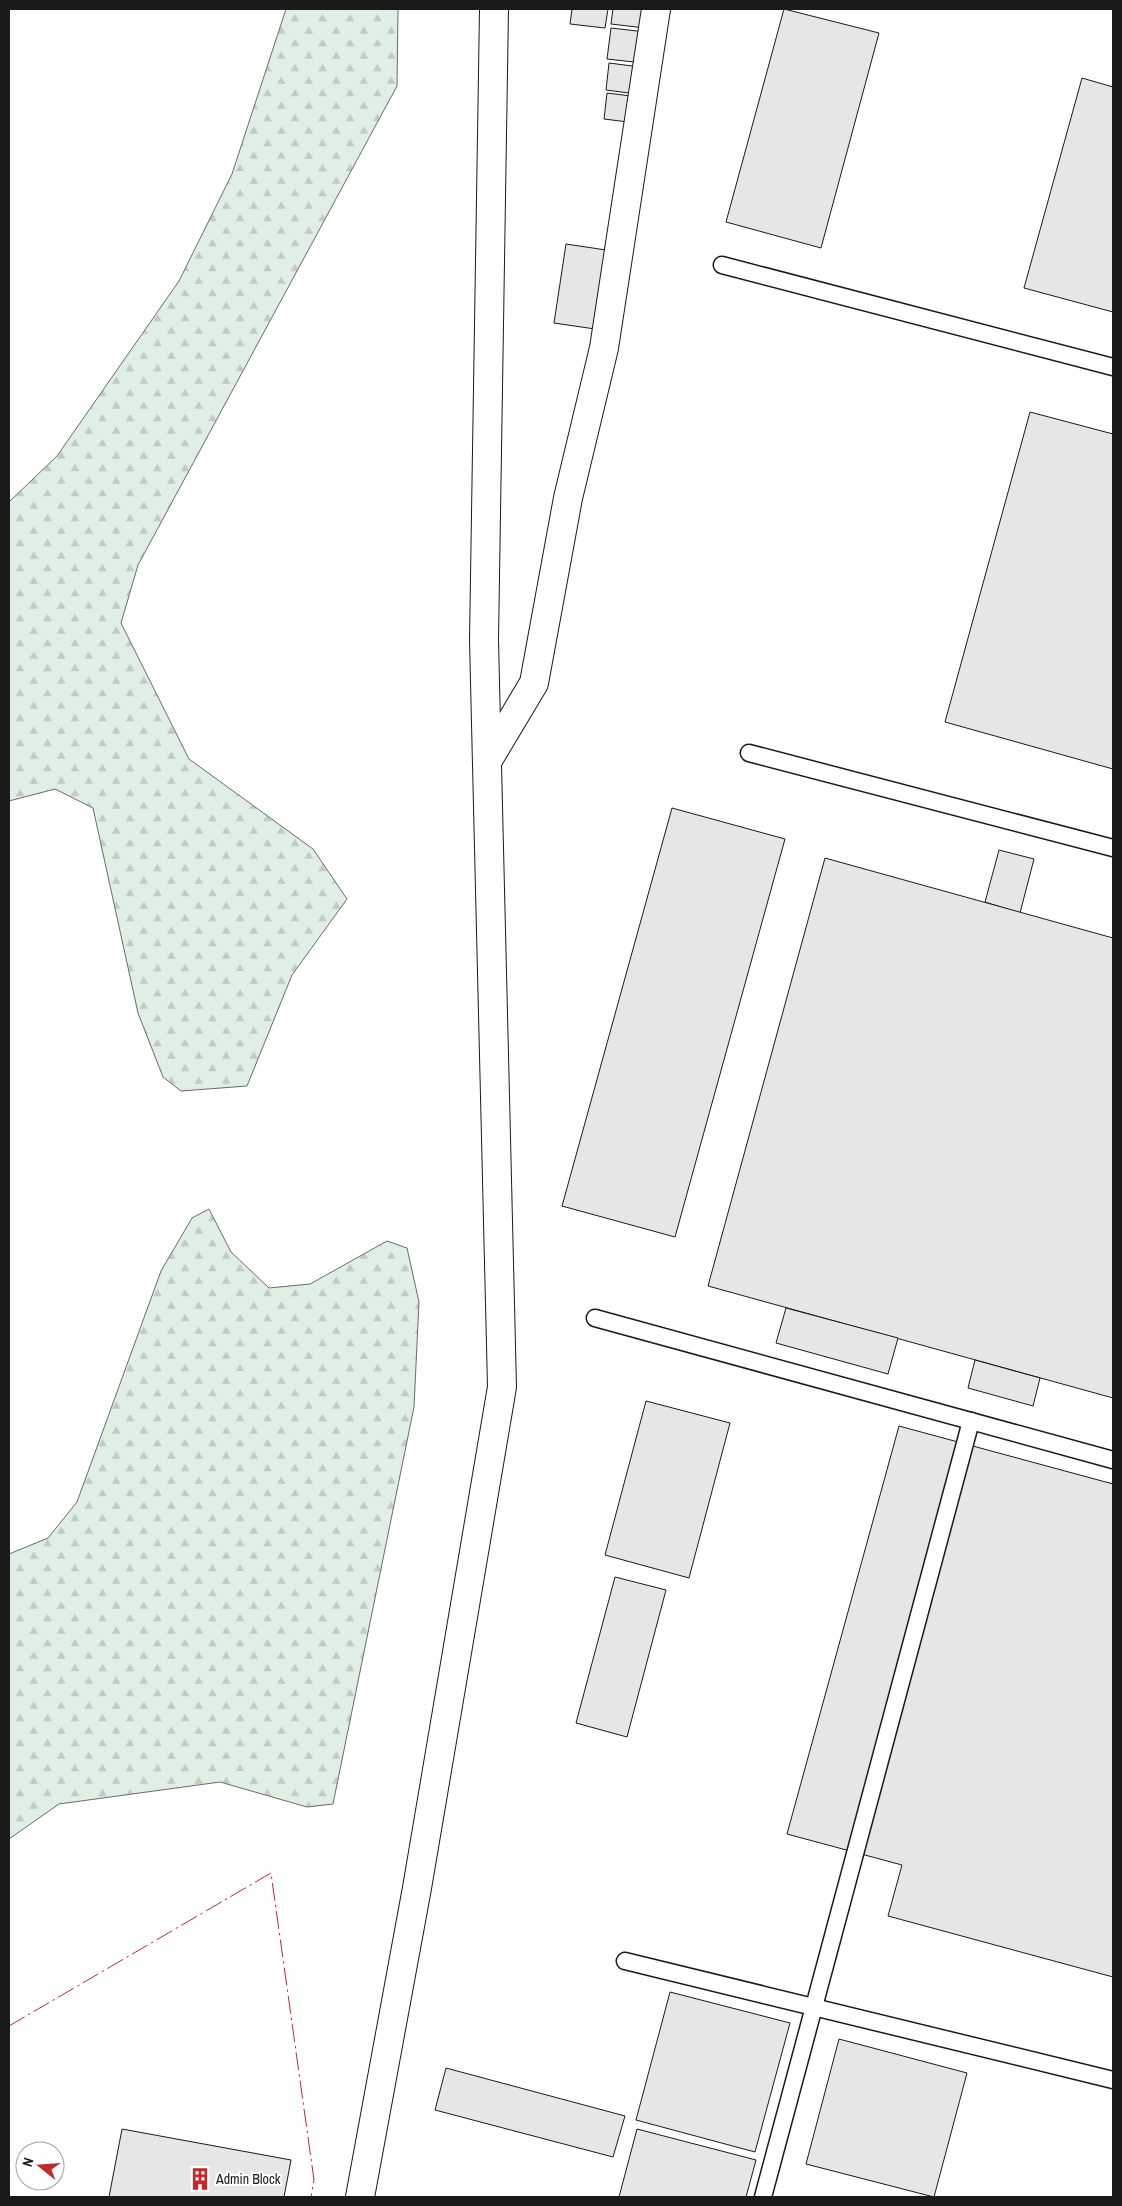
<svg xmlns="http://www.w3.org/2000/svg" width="1122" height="2206" viewBox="0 0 1122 2206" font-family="'Archivo Narrow',sans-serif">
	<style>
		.forest { fill: url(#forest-firs); stroke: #6a6a6a }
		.building { fill: #e6e6e6; stroke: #1a1a1a }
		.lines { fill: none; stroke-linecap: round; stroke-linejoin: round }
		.lane-casing { stroke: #1a1a1a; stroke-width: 19 }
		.street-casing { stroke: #1a1a1a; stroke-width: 30 }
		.lane { stroke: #fff; stroke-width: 16 }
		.street { stroke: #fff; stroke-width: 28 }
		.power { stroke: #c62828; stroke-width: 1; stroke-dasharray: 18 4 2.5 4; stroke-linecap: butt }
		.labels { text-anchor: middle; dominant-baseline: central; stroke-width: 4; stroke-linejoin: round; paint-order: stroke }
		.poi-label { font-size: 14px; fill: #1a1a1a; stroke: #fff; text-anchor: start }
	</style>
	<defs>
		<pattern id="forest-firs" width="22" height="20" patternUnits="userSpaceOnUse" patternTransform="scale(1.25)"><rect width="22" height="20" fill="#e0efe3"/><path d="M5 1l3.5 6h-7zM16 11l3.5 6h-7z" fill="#c0ccc2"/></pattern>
	</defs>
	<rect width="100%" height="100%" fill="#fff"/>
	<g class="forest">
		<path d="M286,9H398L397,86L138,565L121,623L189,759L313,849L347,899L292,975L247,1086L181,1091L163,1077L138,1013L93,808L55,789L9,801V502L57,456L179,281L232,174Z"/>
		<path d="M209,1209L231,1252L269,1288L310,1284L387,1241L407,1248L419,1302L414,1407L333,1804L307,1807L220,1782L59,1804L9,1839V1554L48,1538L77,1502L161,1271L192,1218Z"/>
	</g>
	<g class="building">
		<path d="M572,9H608L605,28L570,24Z"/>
		<path d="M613,9H647L645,28L611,24Z"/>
		<path d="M784,9L879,33L821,248L726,222Z"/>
		<path d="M611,28L646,32L643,63L607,59Z"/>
		<path d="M609,63L640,67L637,94L606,90Z"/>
		<path d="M1082,78L1113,87V312L1024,288Z"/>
		<path d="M607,93L639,97L636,123L604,119Z"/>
		<path d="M566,244L606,250L595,329L554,323Z"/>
		<path d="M1030,412L1113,434V769L945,722Z"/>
		<path d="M672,808L785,839L675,1237L562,1206Z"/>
		<path d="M999,850L1034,859L1020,913L985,902Z"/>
		<path d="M825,858L1113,938V1398L708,1286Z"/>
		<path d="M786,1308L898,1338L888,1374L776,1343Z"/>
		<path d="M975,1360L1040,1378L1033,1406L968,1388Z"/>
		<path d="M646,1401L730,1423L689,1578L605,1555Z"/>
		<path d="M899,1426L1113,1484V1977L888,1916L902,1865L787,1834Z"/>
		<path d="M615,1577L666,1590L627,1737L576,1723Z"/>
		<path d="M670,1992L790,2023L755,2152L636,2120Z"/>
		<path d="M839,2039L967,2073L934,2197L806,2164Z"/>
		<path d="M446,2068L625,2116L613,2157L435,2110Z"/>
		<path d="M122,2129L291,2160L284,2197H109Z"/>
		<path d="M637,2129L756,2160L746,2197H619Z"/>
	</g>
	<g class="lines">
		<defs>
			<g id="lane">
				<path d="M722,265L1113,367"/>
				<path d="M749,753L1113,848"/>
				<path d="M595,1318L1113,1460"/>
				<path d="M625,1961L1113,2080"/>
				<path d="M763,2197L971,1421"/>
			</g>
			<g id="street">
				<path d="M488,760L534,683L568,498L604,348L656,9"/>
				<path d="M360,2197L417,1888L502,1387L484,640L494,9"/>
			</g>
		</defs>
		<use href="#lane" class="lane-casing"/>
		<use href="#street" class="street-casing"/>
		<use href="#lane" class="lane"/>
		<use href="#street" class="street"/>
		<path class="power" d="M9,2026L271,1873L314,2180L311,2197"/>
	</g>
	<defs>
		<symbol id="building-bare" viewBox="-9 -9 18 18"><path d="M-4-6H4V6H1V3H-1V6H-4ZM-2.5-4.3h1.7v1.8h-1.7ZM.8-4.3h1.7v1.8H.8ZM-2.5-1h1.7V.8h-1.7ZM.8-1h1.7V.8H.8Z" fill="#c62828" stroke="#fff" stroke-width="2.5" paint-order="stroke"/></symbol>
	</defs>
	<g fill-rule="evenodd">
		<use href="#building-bare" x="184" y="2163" width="32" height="32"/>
	</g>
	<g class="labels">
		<g class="poi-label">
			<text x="216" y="2179">Admin Block</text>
		</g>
	</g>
	<rect width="1122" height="2206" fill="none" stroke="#1a1a1a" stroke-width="20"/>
	<g transform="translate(40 2166) rotate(287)"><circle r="24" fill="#ffffff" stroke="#a3a3a3"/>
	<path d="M0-4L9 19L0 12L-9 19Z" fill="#c62828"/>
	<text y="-8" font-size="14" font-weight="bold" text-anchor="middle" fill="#1a1a1a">N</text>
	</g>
</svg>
